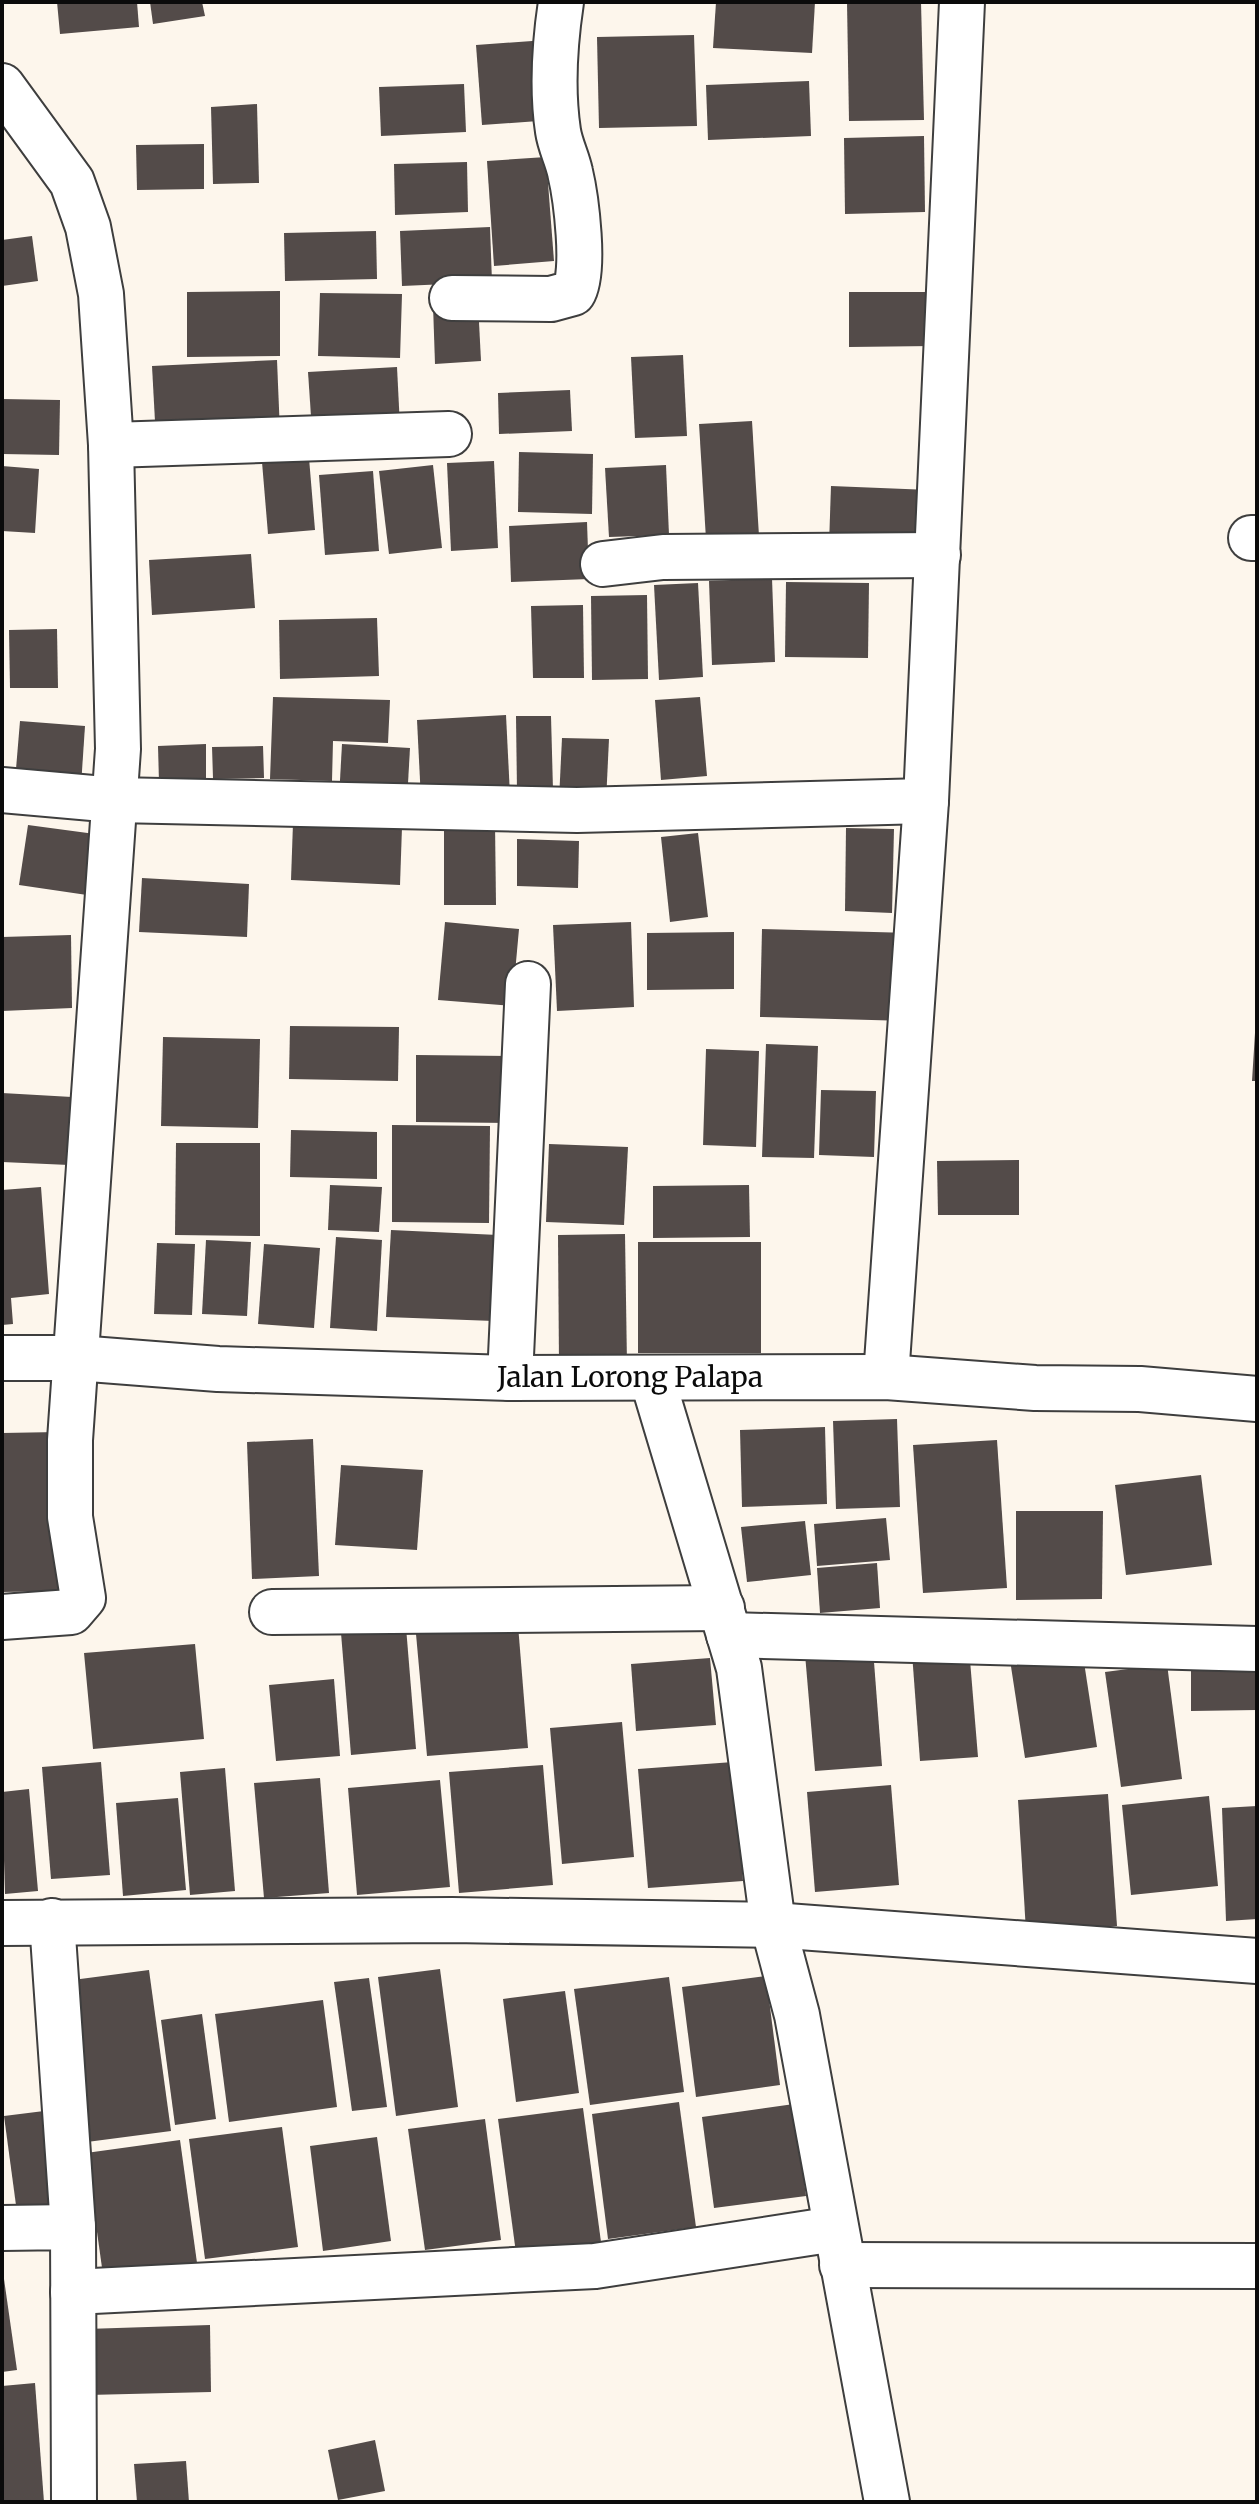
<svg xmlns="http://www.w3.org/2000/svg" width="1259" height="2504" viewBox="0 0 1259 2504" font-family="Merriweather,serif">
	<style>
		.building { fill: #534b49 }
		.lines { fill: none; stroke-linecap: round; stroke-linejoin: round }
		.minor-casing { stroke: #3e3e3e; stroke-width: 48 }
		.minor { stroke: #fff; stroke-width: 44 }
		.labels { text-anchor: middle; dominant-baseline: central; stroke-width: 8; stroke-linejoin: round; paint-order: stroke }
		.street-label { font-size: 28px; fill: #0b0b0b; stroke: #fff }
	</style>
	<rect width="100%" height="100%" fill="#fdf6ec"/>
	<g class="building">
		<path d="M57,2H137L139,27L60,34Z"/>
		<path d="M150,2H202L205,16L153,24Z"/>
		<path d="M716,2H815L812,53L713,48Z"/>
		<path d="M847,2H921L924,120L849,121Z"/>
		<path d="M694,35L697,126L599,128L597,37Z"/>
		<path d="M546,40L552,120L482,125L476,45Z"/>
		<path d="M809,81L811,136L708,140L706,85Z"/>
		<path d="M464,84L466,132L381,136L379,87Z"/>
		<path d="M257,104L259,183L213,184L211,107Z"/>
		<path d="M924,136L925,212L845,214L844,138Z"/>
		<path d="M204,144V189L137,190L136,145Z"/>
		<path d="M546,157L554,261L494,266L487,161Z"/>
		<path d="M467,162L468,212L395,215L394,164Z"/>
		<path d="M490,227L492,282L402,286L400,231Z"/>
		<path d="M376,231L377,279L285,281L284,233Z"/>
		<path d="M32,236L38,281L2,286V240Z"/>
		<path d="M280,291V356L187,357V292Z"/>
		<path d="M849,292H934L933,346L849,347Z"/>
		<path d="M320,293L402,294L400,358L318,356Z"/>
		<path d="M478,303L481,361L435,364L433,305Z"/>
		<path d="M683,355L687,436L635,438L631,357Z"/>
		<path d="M277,360L280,433L156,440L152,366Z"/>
		<path d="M397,367L400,427L312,431L308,372Z"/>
		<path d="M570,390L572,431L499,434L498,393Z"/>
		<path d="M2,399L60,400L59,455L2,454Z"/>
		<path d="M752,421L759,536L706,539L699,424Z"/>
		<path d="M519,452L593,454L592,514L518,512Z"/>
		<path d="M309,458L315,530L268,534L262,462Z"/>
		<path d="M494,461L498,548L451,551L447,463Z"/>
		<path d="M433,465L442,548L389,554L379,471Z"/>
		<path d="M666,465L669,535L609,537L605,468Z"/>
		<path d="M2,466L39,469L35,533L2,531Z"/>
		<path d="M373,471L379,551L325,555L319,475Z"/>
		<path d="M831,486L930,490L927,549L829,545Z"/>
		<path d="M587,522L589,579L511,582L509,526Z"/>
		<path d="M251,554L255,608L152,615L149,560Z"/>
		<path d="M772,578L775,662L712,665L709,581Z"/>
		<path d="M786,582L869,583L868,658L785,657Z"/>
		<path d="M698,583L703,677L659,680L654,585Z"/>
		<path d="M647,595L648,679L592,680L591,596Z"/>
		<path d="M583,605L584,678H533L531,606Z"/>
		<path d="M377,618L379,676L280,679L279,620Z"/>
		<path d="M57,629L58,688H10L9,630Z"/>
		<path d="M273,697L390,700L388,743L333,741L332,781L270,779Z"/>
		<path d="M700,697L707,776L661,780L655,700Z"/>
		<path d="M506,715L510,795L421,800L417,720Z"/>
		<path d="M516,716H551L553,790L517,791Z"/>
		<path d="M20,721L85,726L81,786L15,781Z"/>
		<path d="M562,738L609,739L606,802L559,800Z"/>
		<path d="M206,744V781L159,782L158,746Z"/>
		<path d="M342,744L410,748L407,801L339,798Z"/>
		<path d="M263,746L264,778L213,779L212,747Z"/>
		<path d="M293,823L402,827L400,885L291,880Z"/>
		<path d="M444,823H495L496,905H444Z"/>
		<path d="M28,825L95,834L87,895L19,885Z"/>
		<path d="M846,828L894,829L892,913L845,911Z"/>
		<path d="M698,833L708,917L670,922L661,837Z"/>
		<path d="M517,839L579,841L578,888L517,886Z"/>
		<path d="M142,878L249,884L247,937L139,932Z"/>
		<path d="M445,922L519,929L512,1006L438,1000Z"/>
		<path d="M631,922L634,1007L557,1011L553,925Z"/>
		<path d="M762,929L911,933L908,1021L760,1017Z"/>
		<path d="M734,932V989L647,990V933Z"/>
		<path d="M71,935L72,1008L2,1011V937Z"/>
		<path d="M290,1026L399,1027L398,1081L289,1079Z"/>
		<path d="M1255,1033H1257V1081H1252Z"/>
		<path d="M163,1037L260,1039L258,1128L161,1126Z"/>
		<path d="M766,1044L818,1046L814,1158L762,1157Z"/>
		<path d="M706,1049L759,1051L756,1147L703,1145Z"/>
		<path d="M416,1055L511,1056V1123L416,1122Z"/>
		<path d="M821,1090L876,1091L874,1157L819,1155Z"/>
		<path d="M2,1093L72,1097L69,1165L2,1162Z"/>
		<path d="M392,1125L490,1126L489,1223L392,1222Z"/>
		<path d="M291,1130L377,1132V1179L290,1177Z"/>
		<path d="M176,1143H260V1236L175,1235Z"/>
		<path d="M549,1144L628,1147L624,1225L546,1222Z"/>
		<path d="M1019,1160V1215H938L937,1161Z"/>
		<path d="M330,1185L382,1187L379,1232L328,1230Z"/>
		<path d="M749,1185L750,1237L653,1238V1186Z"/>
		<path d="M41,1187L49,1294L11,1298L13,1324L2,1325V1190Z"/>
		<path d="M391,1230L498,1235L494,1321L386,1317Z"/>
		<path d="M625,1234L627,1364L559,1365L558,1235Z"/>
		<path d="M336,1237L382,1240L377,1331L330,1328Z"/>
		<path d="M206,1240L251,1242L247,1316L202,1314Z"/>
		<rect x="638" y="1242" width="123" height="111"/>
		<path d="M157,1243L195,1244L192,1315L154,1314Z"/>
		<path d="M264,1244L320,1248L314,1328L258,1324Z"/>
		<path d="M897,1419L900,1507L836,1509L833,1421Z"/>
		<path d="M825,1427L827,1504L742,1507L740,1430Z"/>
		<path d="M58,1432L59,1591L2,1592V1433Z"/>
		<path d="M313,1439L319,1576L252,1579L247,1442Z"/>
		<path d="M997,1440L1007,1588L923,1593L913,1445Z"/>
		<path d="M341,1465L423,1470L417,1550L335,1545Z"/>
		<path d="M1201,1475L1212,1565L1126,1575L1115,1485Z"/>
		<path d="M1016,1511H1103L1102,1599L1016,1600Z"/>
		<path d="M886,1518L890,1560L817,1566L814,1524Z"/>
		<path d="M805,1521L811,1575L747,1582L741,1527Z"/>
		<path d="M877,1563L880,1608L820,1613L817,1568Z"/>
		<path d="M518,1625L528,1748L427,1756L416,1634Z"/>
		<path d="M406,1627L416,1749L351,1755L341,1633Z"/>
		<path d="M195,1644L204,1739L93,1749L84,1653Z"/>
		<path d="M969,1648L978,1757L920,1761L912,1653Z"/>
		<path d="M873,1649L882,1766L815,1771L805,1654Z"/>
		<path d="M1082,1649L1097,1747L1025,1758L1010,1660Z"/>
		<path d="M710,1658L716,1725L636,1731L631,1664Z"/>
		<path d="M1167,1664L1182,1779L1121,1787L1105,1672Z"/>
		<path d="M1191,1668H1257V1710L1191,1711Z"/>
		<path d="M334,1679L340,1756L276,1761L269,1685Z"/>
		<path d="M622,1722L634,1857L562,1864L550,1728Z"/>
		<path d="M101,1762L110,1875L51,1879L42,1767Z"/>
		<path d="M733,1762L743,1881L648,1888L638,1769Z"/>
		<path d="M543,1765L553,1885L459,1893L449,1772Z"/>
		<path d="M225,1768L235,1891L190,1895L180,1772Z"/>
		<path d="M320,1778L329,1893L264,1898L254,1783Z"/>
		<path d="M440,1780L450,1887L357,1895L348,1788Z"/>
		<path d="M891,1785L899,1885L815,1892L807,1792Z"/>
		<path d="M29,1789L38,1891L5,1894L2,1792Z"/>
		<path d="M1108,1794L1117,1926L1026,1931L1018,1800Z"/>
		<path d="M1209,1796L1218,1886L1131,1895L1122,1805Z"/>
		<path d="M178,1798L186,1890L123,1896L116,1803Z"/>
		<path d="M1257,1806V1919L1226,1921L1222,1808Z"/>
		<path d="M440,1969L458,2107L396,2116L378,1977Z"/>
		<path d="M149,1970L171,2131L87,2142L65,1981Z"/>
		<path d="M766,1976L780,2085L696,2097L682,1987Z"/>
		<path d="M669,1977L684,2092L590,2105L574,1989Z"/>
		<path d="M369,1978L387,2107L352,2111L334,1982Z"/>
		<path d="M565,1991L579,2093L516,2102L503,1999Z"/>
		<path d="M323,2000L337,2107L229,2122L215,2014Z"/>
		<path d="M202,2014L216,2119L175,2125L161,2020Z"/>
		<path d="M679,2102L696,2227L608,2239L592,2114Z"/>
		<path d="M794,2104L806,2196L714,2208L702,2117Z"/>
		<path d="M583,2108L601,2242L516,2253L498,2119Z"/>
		<path d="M44,2111L58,2215L18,2220L4,2116Z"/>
		<path d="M485,2119L501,2240L425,2250L408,2129Z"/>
		<path d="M282,2127L298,2247L205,2259L189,2139Z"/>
		<path d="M377,2137L391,2241L323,2251L310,2146Z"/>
		<path d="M180,2140L198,2270L104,2282L86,2153Z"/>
		<path d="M2,2265L17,2370L2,2372Z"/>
		<path d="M210,2325L211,2392L88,2395L86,2329Z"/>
		<path d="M35,2383L44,2502H2V2386Z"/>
		<path d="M375,2440L385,2491L338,2500L328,2450Z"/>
		<path d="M186,2461L189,2502H137L134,2464Z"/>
	</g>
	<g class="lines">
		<defs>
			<g id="minor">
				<path d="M2,86L72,182L88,227L101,294L111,445L118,749L70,1440V1517L83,1598L71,1612L2,1617"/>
				<path d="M452,298L551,299L573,293C586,273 576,197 570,172C567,158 560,145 558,131C552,91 555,42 561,2"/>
				<path d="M111,445L449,434"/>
				<path d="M1251,538H1257"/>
				<path d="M603,564L663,557L938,555"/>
				<path d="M2,790L115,800L577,810L926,801"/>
				<path d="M2,1358H77L218,1369L510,1378L886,1377L1035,1388L1140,1389L1257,1399"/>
				<path d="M886,1377L926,801L962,2"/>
				<path d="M510,1378L528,984"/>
				<path d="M652,1378L739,1668L773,1925L797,2015L887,2502"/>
				<path d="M272,1612L722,1608"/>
				<path d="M729,1635L1257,1649"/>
				<path d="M52,1921L73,2227"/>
				<path d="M2,1923L452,1920L773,1925L1257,1961"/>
				<path d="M2,2228L73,2227L74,2502"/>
				<path d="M842,2265L1257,2266"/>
				<path d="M73,2292L595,2266L835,2229"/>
			</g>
		</defs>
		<use href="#minor" class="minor-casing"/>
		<use href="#minor" class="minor"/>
	</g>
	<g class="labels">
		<g class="street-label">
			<text x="630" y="1377">Jalan Lorong Palapa</text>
		</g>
	</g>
	<rect width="1259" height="2504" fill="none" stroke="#0b0b0b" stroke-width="8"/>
</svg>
